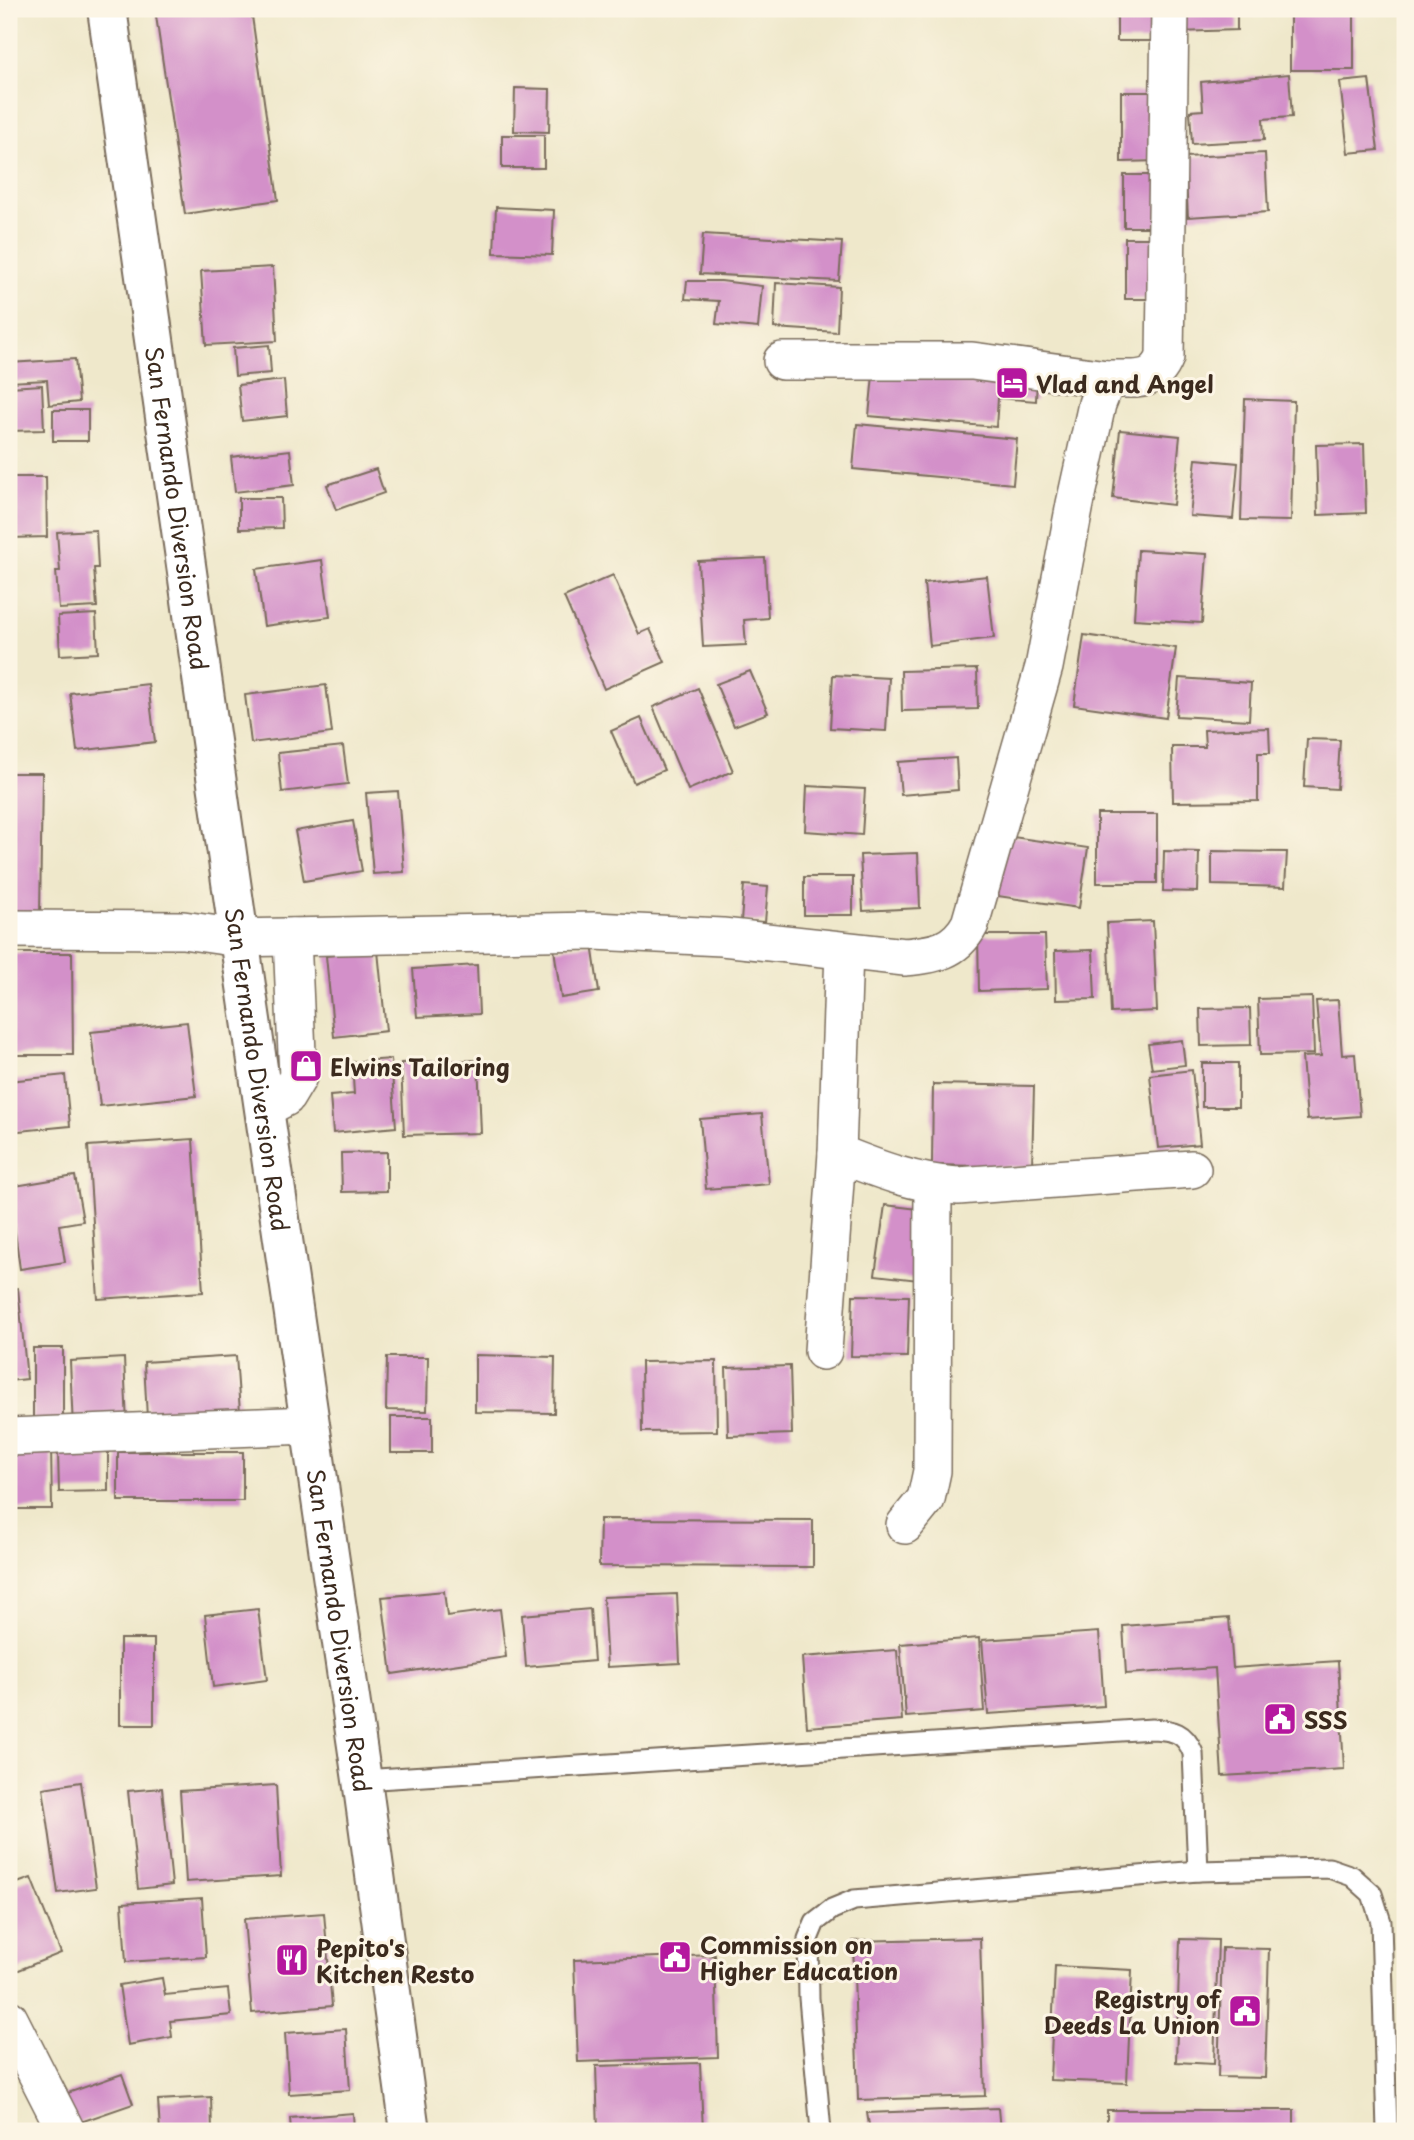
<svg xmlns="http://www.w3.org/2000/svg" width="1414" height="2140" viewBox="0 0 1414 2140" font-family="'Playpen Sans',sans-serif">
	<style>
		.building { fill: #d390c9 }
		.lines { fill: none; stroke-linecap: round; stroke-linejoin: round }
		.service-casing { stroke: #7a6c5b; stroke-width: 23 }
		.minor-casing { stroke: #7a6c5b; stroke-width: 40 }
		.trunk-casing { stroke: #7a6c5b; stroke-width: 42 }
		.service { stroke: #fff; stroke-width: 19 }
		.minor { stroke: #fff; stroke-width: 37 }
		.trunk { stroke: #fff; stroke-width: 38 }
		.labels { text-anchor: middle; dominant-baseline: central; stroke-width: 6; stroke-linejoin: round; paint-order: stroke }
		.poi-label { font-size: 23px; font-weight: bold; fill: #3b2a1e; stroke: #fcf5e5; text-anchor: start }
		.street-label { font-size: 23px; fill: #3b2a1e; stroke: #fcf5e5 }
	</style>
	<rect width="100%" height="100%" fill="#fcf5e5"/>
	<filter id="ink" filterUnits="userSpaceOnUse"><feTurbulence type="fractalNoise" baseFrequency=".0143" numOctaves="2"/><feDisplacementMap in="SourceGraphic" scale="14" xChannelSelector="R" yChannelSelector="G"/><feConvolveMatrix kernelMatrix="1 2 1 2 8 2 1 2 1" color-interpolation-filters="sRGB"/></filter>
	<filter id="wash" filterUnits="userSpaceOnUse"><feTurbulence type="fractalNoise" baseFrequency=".00686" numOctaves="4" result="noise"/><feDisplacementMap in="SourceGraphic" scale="28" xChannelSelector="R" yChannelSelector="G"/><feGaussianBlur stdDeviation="1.57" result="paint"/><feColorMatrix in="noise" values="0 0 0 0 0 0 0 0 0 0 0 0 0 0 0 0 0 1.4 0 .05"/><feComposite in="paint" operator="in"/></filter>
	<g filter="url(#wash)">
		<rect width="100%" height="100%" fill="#efe8cb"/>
		<g id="blocks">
			<g class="building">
				<path d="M155,9H251L278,200L185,214Z"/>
				<rect x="1117" y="9" width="35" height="32"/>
				<path d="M1178,9H1237V30L1178,32Z"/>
				<rect x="1290" y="9" width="64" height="61"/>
				<path d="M1289,74L1292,117L1263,119L1264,140L1192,144L1190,111L1203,110L1201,82Z"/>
				<path d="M1369,79L1378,150L1348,153L1340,82Z"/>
				<path d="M515,88L550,89L549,132L514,131Z"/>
				<path d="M1121,92H1157L1158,161L1121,162Z"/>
				<rect x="502" y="135" width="42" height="33"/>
				<path d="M1265,153L1268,212L1188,217L1185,157Z"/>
				<rect x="1124" y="175" width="36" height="52"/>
				<path d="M496,207L554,210L552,255L494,253Z"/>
				<path d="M703,234L842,242L839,281L700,274Z"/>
				<rect x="1125" y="238" width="33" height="61"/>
				<path d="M273,267L277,341L206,345L201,271Z"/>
				<path d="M687,281H721L762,286L758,328L716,324L719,301L685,299Z"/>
				<path d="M776,283L839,287L837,332L774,328Z"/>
				<path d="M269,345L271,373L235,376L233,348Z"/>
				<path d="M75,359L79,402L49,405L47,380L9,382V363Z"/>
				<path d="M874,365L1037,376L1036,401L998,398L996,427L869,416Z"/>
				<path d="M284,380L287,416L242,421L238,385Z"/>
				<path d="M42,385L44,430L9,431V387Z"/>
				<path d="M1245,399L1294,401L1291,521L1241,520Z"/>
				<rect x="53" y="410" width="35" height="31"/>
				<path d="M857,424L1017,439L1013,484L853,469Z"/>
				<path d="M1120,430L1180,436L1173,505L1113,498Z"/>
				<path d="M1364,444L1366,513L1318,515L1316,445Z"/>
				<path d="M290,450L294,485L235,492L231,457Z"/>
				<path d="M1196,459L1238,463L1233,519L1190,516Z"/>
				<path d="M376,469L384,493L336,510L327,485Z"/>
				<path d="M9,477H46L47,537L9,538Z"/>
				<path d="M239,498H281L282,528L239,529Z"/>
				<path d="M96,530L98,568H94L97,607L59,609L56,571H60L57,532Z"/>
				<path d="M1138,550L1207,554L1202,623L1134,619Z"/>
				<path d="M765,558L768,618L744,620L746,645L703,647L698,561Z"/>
				<path d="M322,560L330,617L264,626L256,569Z"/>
				<path d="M613,575L639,634L650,629L665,662L604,689L564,597Z"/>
				<path d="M987,576L994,638L930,646L924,583Z"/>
				<path d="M96,614L98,653L60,655L58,616Z"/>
				<path d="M1084,635L1176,648L1166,718L1074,705Z"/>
				<path d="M977,669L978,709L902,711L901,671Z"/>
				<path d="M750,671L768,713L734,726L716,684Z"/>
				<path d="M833,675L889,678L886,731L830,728Z"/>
				<path d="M1179,678L1251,683L1249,720L1176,716Z"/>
				<path d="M148,684L155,742L77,751L70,693Z"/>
				<path d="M326,685L332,733L251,743L245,695Z"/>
				<path d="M698,688L733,771L688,790L653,707Z"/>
				<path d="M641,718L664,770L634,783L611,731Z"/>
				<path d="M1269,728L1270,753H1258V801L1173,802L1172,747H1205L1204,730Z"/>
				<path d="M1307,739L1340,740L1337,789L1304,787Z"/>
				<path d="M343,746L348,784L282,792L278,753Z"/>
				<path d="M956,758L958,790L901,795L898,762Z"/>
				<path d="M9,773H42L40,917L9,916Z"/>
				<path d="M807,786L865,789L862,835L805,831Z"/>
				<path d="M398,791L404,872L373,874L366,793Z"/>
				<rect x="1097" y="814" width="60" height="69"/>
				<path d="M353,821L362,871L304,881L295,831Z"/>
				<path d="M1007,836L1088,848L1079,908L998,896Z"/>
				<path d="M1164,851L1199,852L1198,892L1163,891Z"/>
				<path d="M1212,851L1287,852L1285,887L1212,885Z"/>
				<path d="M918,853L920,908L863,911L860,855Z"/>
				<rect x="804" y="877" width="49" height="38"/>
				<path d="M744,885L768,887L765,922L741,921Z"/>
				<path d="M1153,921L1157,1011L1111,1013L1107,923Z"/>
				<path d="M978,935H1045L1047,989L979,991Z"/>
				<path d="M592,944L599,992L561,998L554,949Z"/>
				<path d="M1093,950L1095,999L1056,1000L1055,951Z"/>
				<path d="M378,951L386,1031L334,1037L326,956Z"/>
				<path d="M9,953H72L73,1055H9Z"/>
				<path d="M477,965L479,1014L417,1017L413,969Z"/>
				<path d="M1312,997L1314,1054L1260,1055L1258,999Z"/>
				<path d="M1338,1000L1342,1055L1355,1054L1360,1116L1307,1120L1302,1057L1321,1056L1316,1001Z"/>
				<path d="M1250,1008L1251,1045L1201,1046L1200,1009Z"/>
				<path d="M187,1022L196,1096L100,1106L91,1032Z"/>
				<path d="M1182,1040L1185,1065L1152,1069L1148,1044Z"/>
				<path d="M391,1059L396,1127L333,1133L330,1096L354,1094L352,1062Z"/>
				<path d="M478,1060L481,1133L404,1135L401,1063Z"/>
				<rect x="1202" y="1063" width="36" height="44"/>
				<path d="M1192,1070L1200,1144L1158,1148L1150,1075Z"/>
				<path d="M65,1075L70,1126L9,1132V1081Z"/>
				<path d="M933,1084L1034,1086L1032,1167L932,1165Z"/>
				<path d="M762,1114L769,1184L706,1189L700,1119Z"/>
				<path d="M193,1139L203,1292L98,1299L88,1146Z"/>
				<path d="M387,1152V1191L342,1192L341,1153Z"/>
				<path d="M75,1176L83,1221L59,1225L65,1262L20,1269L9,1187Z"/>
				<path d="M885,1205L927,1210L918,1280L875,1275Z"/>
				<path d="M18,1288L27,1379L9,1381V1289Z"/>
				<path d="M853,1295L909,1296L907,1357L851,1356Z"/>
				<rect x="33" y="1348" width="30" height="80"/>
				<path d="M475,1355L555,1357L554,1413L475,1412Z"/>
				<path d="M236,1356L240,1412L147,1418L144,1362Z"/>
				<path d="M387,1357H428L427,1411L386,1410Z"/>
				<path d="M124,1358L127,1425L73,1428L70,1361Z"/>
				<path d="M716,1361L717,1431L642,1432L641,1362Z"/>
				<path d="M790,1366L792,1434L728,1436L726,1368Z"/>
				<rect x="391" y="1417" width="41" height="36"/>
				<path d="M51,1443L52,1509H9V1444Z"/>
				<path d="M108,1450V1491L59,1492L58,1452Z"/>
				<rect x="118" y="1452" width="125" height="49"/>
				<path d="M600,1519L813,1520V1567L599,1566Z"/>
				<path d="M444,1591L447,1616L500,1609L506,1657L392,1674L382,1597Z"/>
				<path d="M677,1594L680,1663L607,1667L603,1597Z"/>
				<path d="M258,1609L267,1680L213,1687L205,1615Z"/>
				<path d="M590,1609L594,1661L526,1667L522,1615Z"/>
				<path d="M1229,1618L1233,1668L1338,1661L1344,1769L1222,1776L1215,1668L1126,1674L1123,1626Z"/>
				<path d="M1099,1632L1104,1706L988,1714L982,1640Z"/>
				<path d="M979,1638L984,1711L906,1717L900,1644Z"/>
				<rect x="120" y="1639" width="34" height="86"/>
				<path d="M897,1650L902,1720L807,1727L802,1657Z"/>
				<path d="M81,1782L96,1888L58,1893L43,1788Z"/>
				<path d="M276,1785L281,1876L186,1882L180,1791Z"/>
				<path d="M162,1788L172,1885L138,1889L128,1791Z"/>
				<path d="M31,1878L61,1953L9,1974V1886Z"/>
				<path d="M202,1898L206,1957L126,1962L122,1903Z"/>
				<path d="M324,1913L332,2006L252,2013L244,1919Z"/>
				<path d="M980,1938L985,2096L858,2100L853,1941Z"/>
				<path d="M1180,1939L1218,1940L1214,2064L1176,2062Z"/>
				<path d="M1222,1948L1269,1949L1265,2078L1218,2077Z"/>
				<path d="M715,1955L718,2057L578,2062L574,1960Z"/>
				<path d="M1055,1966L1132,1970L1127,2083L1050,2080Z"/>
				<path d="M162,1978L165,1995L228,1989L231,2015L170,2021L172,2037L128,2045L119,1985Z"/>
				<path d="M346,2029L350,2090L289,2094L285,2033Z"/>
				<path d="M700,2063L703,2131H598L596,2066Z"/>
				<path d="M122,2074L133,2104L72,2125L62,2095Z"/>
				<path d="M211,2097L212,2131H160L158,2100Z"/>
				<path d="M998,2108L1000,2131H870L867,2113Z"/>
				<rect x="1107" y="2110" width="187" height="21"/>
				<path d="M353,2113L354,2131H291L290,2118Z"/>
			</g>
		</g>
	</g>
	<g filter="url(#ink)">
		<use href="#blocks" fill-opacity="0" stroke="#7a6c5b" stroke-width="2"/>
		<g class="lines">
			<defs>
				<g id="service">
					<path d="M362,1780L1152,1729C1173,1730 1185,1732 1193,1753L1198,1871"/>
					<path d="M821,2131L809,1998L808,1939L815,1922L832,1909L854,1900L1198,1871L1329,1868L1352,1876L1372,1894L1381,1922L1387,2131"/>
				</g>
				<g id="minor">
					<path d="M782,361H972L1107,379"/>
					<path d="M9,929L183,930L239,938L594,931L722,937L905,957C934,954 955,952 970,924L1044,667L1075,504L1097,404L1107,379C1133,378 1154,385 1165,357L1170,9"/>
					<path d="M844,951L837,1153C877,1169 915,1184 958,1186L1192,1169"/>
					<path d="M265,1108L286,1097L298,1077L292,937"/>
					<path d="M823,1351L837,1153"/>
					<path d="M9,1437L310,1425"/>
					<path d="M905,1525L926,1499L932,1471L933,1185"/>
					<path d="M9,2019L66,2131"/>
				</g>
				<g id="trunk">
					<path id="s1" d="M107,9L239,938L362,1780L410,2131"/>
				</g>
			</defs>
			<use href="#service" class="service-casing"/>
			<use href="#minor" class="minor-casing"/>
			<use href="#trunk" class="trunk-casing"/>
			<use href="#service" class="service"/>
			<use href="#minor" class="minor"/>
			<use href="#trunk" class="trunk"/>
		</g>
	</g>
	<defs>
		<symbol id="hotel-square" viewBox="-11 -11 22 22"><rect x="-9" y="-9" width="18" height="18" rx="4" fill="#b5179e" stroke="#fcf5e5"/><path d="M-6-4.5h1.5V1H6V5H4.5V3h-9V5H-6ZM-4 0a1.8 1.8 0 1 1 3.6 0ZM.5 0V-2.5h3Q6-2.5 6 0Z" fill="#fff"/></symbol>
		<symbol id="shop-square" viewBox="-11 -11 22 22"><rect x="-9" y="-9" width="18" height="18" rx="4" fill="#b5179e" stroke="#fcf5e5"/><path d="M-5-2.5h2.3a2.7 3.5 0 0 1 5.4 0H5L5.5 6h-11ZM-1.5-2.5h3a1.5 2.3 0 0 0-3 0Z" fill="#fff"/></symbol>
		<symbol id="civic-square" viewBox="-11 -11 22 22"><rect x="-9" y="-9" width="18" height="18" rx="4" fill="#b5179e" stroke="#fcf5e5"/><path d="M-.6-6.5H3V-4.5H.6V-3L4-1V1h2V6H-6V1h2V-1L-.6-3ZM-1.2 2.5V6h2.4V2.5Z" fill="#fff"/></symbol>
		<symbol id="restaurant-square" viewBox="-11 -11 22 22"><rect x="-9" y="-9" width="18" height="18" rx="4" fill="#b5179e" stroke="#fcf5e5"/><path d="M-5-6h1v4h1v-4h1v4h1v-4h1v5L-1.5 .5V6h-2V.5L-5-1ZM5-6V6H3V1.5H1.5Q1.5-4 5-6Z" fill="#fff"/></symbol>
	</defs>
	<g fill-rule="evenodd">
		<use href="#hotel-square" x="993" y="364" width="38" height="38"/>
		<use href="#shop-square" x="287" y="1047" width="38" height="38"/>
		<use href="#civic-square" x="1261" y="1700" width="38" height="38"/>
		<use href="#civic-square" x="656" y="1938" width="38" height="38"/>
		<use href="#restaurant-square" x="273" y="1941" width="38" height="38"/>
		<use href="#civic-square" x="1226" y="1992" width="38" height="38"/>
	</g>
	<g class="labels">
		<g class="poi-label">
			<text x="1036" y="383">Vlad and Angel</text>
			<text x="330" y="1066">Elwins Tailoring</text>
			<text x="1304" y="1719">SSS</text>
			<text x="700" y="1944">Commission on<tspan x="700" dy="26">Higher Education</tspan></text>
			<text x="316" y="1947">Pepito's<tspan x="316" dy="26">Kitchen Resto</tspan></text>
			<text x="1220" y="1998" text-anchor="end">Registry of<tspan x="1220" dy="26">Deeds La Union</tspan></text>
		</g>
		<g class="street-label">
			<text stroke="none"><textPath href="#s1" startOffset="504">San Fernando Diversion Road</textPath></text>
			<text stroke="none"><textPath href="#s1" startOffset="1071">San Fernando Diversion Road</textPath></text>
			<text stroke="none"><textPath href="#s1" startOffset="1638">San Fernando Diversion Road</textPath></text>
		</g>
	</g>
	<rect width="1414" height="2140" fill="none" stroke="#fcf5e5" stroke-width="35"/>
</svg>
